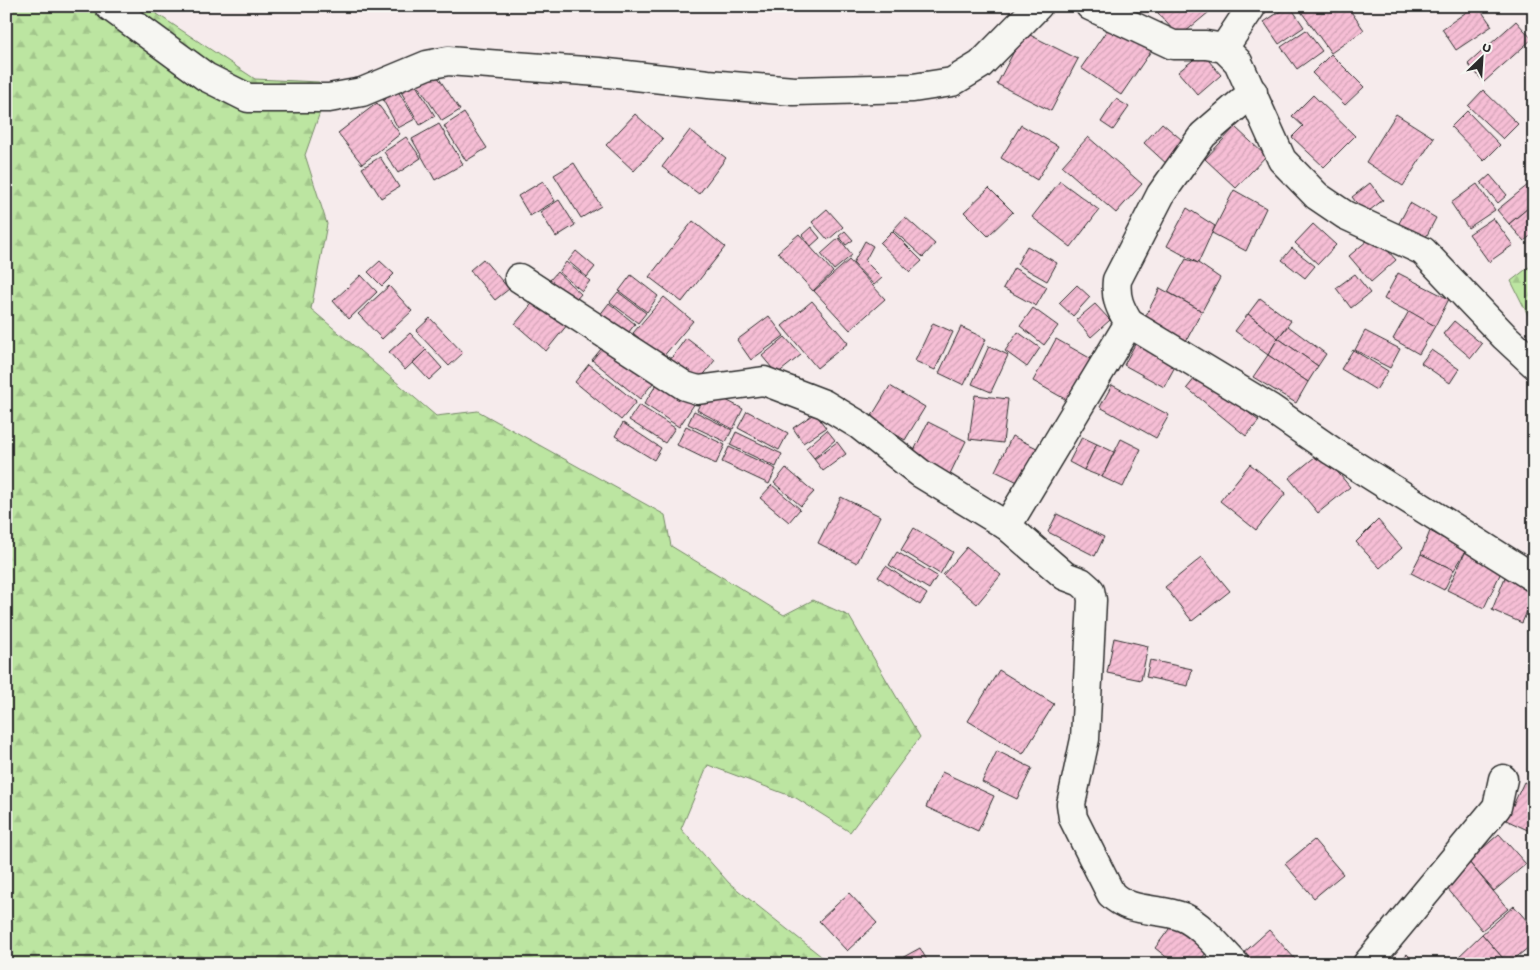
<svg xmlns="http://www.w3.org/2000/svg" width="1540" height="970" viewBox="0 0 1540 970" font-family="'Gochi Hand',sans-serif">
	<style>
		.forest { fill: url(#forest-firs); stroke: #748866 }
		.building { fill: url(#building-hatch); stroke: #2b2b2b }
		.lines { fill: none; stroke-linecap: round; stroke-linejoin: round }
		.minor-casing { stroke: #2b2b2b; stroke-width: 31 }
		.minor { stroke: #f6f6f2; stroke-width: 28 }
	</style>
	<defs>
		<pattern id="forest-firs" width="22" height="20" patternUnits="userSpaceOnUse" patternTransform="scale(1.25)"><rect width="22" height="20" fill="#bce5a1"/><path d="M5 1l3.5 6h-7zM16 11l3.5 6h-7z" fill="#a2c58b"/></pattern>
		<pattern id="building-hatch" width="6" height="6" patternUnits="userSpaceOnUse" patternTransform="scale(1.25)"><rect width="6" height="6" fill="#f6bed5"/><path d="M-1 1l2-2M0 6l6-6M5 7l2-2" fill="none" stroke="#d3a3b7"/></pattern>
	</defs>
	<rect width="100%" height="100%" fill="#f6ebec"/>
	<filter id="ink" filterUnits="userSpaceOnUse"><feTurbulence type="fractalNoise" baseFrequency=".02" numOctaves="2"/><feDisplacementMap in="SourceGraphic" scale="10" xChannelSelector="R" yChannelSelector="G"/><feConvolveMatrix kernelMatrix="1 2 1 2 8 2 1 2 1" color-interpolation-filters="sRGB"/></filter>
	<g filter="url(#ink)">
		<g class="forest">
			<path d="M6,6H145L255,79L319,82L320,112L305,155L327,224L311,309L436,416L478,411L665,515L671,546L784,615L813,600L849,616L920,737L850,832L796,798L708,765L681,829L729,883L831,964H6Z"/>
			<path d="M1534,263V327L1511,281Z"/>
		</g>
		<g class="building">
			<path d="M1152,6H1204L1209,12L1179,37Z"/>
			<path d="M1288,6H1290L1304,27L1279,44L1264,22Z"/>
			<path d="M1297,6H1347L1364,30L1331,53Z"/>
			<path d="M1475,6H1478L1492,26L1456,50L1442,29Z"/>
			<path d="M1516,21L1532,39L1484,82L1468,64Z"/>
			<path d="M1111,24L1151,51L1121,95L1081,68Z"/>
			<path d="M1306,30L1322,51L1297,69L1281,47Z"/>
			<path d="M1024,32L1078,59L1051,111L997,84Z"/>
			<path d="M1202,53L1221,75L1198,95L1178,72Z"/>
			<path d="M1331,54L1364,87L1345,105L1312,73Z"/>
			<path d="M434,71L460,110L442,121L416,82Z"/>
			<path d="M414,82L435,116L420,125L400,90Z"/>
			<path d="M1483,90L1518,124L1503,139L1468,106Z"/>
			<path d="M398,91L415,119L398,128L383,100Z"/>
			<path d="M1313,95L1355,136L1324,167L1292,137L1303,126L1292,116Z"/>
			<path d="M1116,99L1129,107L1113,130L1101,122Z"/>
			<path d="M377,103L400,134L362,164L338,133Z"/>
			<path d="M1467,111L1500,145L1484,161L1451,127Z"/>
			<path d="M464,113L487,148L466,161L444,126Z"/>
			<path d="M635,114L663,139L634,171L606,145Z"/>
			<path d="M1396,114L1434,138L1403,186L1366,162Z"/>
			<path d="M1162,123L1188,145L1169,166L1144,143Z"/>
			<path d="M439,124L463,164L435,180L412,139Z"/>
			<path d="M1021,125L1058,146L1037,180L1001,158Z"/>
			<path d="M1235,127L1266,156L1236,188L1205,159Z"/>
			<path d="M690,130L726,158L699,194L662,167Z"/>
			<path d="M406,137L421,158L398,173L384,152Z"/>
			<path d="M1088,137L1142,184L1116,213L1062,166Z"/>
			<path d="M380,157L399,187L381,198L362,168Z"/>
			<path d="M574,163L601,206L581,218L554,175Z"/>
			<path d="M1490,175L1507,195L1498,203L1481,183Z"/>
			<path d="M1534,180V203L1509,224L1497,210Z"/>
			<path d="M543,181L555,201L530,216L518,196Z"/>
			<path d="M1060,181L1099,210L1071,247L1032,217Z"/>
			<path d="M1370,183L1383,200L1365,214L1352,197Z"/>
			<path d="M1477,184L1495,210L1468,228L1451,203Z"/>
			<path d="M989,188L1013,212L988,236L964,212Z"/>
			<path d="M1234,190L1266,208L1246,251L1212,233Z"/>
			<path d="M559,200L575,225L556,237L540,212Z"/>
			<path d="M1410,203L1436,218L1425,239L1398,225Z"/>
			<path d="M1534,203V233L1524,241L1509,224Z"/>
			<path d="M1187,208L1215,226L1198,263L1167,246Z"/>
			<path d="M827,209L843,227L828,240L812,222Z"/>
			<path d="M905,217L935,244L923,257L893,230Z"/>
			<path d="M1493,218L1513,245L1489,262L1469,234Z"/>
			<path d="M693,221L725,247L682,302L649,277Z"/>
			<path d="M1313,224L1336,245L1318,264L1295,243Z"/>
			<path d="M811,227L820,238L811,246L802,235Z"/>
			<path d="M845,231L853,240L846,245L839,236Z"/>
			<path d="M892,231L922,261L910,272L880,243Z"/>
			<path d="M799,234L833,272L813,291L778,252Z"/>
			<path d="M1374,235L1396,260L1371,282L1349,256Z"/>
			<path d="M839,238L852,255L834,270L821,254Z"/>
			<path d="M865,241L873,246L865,261L882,278L874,285L853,263Z"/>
			<path d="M1027,246L1057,263L1047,281L1017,264Z"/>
			<path d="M1292,248L1315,266L1305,278L1282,260Z"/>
			<path d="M576,251L595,267L587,277L568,261Z"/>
			<path d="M483,259L509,289L495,300L470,270Z"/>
			<path d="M1186,259L1198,263L1220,278L1202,311L1168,292Z"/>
			<path d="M849,260L885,299L850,330L814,291Z"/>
			<path d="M380,261L394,274L382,286L368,272Z"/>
			<path d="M566,262L590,281L582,291L559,272Z"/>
			<path d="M1014,268L1047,287L1036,306L1003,288Z"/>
			<path d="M557,272L581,294L567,310L543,288Z"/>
			<path d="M1398,273L1449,299L1435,326L1384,299Z"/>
			<path d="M1355,274L1370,293L1351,308L1336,288Z"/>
			<path d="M361,275L377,292L349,319L333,301Z"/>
			<path d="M631,275L658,296L647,312L619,291Z"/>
			<path d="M1077,285L1090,297L1073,316L1059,303Z"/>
			<path d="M389,286L412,311L382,339L358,314Z"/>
			<path d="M1160,288L1202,311L1185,343L1143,321Z"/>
			<path d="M618,292L646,313L638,323L610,302Z"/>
			<path d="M541,293L572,319L546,351L515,324Z"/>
			<path d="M664,297L693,321L662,358L633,333Z"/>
			<path d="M1260,298L1291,321L1278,338L1248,314Z"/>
			<path d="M812,301L848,343L817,368L782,326Z"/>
			<path d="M609,303L635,324L622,341L596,320Z"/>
			<path d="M1095,304L1110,320L1091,337L1076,320Z"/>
			<path d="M1033,308L1058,326L1044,345L1020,326Z"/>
			<path d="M1409,311L1435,326L1419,354L1393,339Z"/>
			<path d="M1248,314L1278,338L1268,355L1235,331Z"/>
			<path d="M769,316L784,336L751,360L737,340Z"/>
			<path d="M430,318L463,353L449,366L416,331Z"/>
			<path d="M1454,321L1482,344L1471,358L1443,334Z"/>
			<path d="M933,323L953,332L935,370L915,361Z"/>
			<path d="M1288,326L1326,354L1318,366L1278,338Z"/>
			<path d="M961,327L986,339L964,385L939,373Z"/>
			<path d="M1365,331L1400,349L1390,368L1355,350Z"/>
			<path d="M1018,332L1040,348L1027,367L1005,351Z"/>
			<path d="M410,333L426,350L405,370L389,352Z"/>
			<path d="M1140,335L1180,357L1164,387L1124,365Z"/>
			<path d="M785,337L801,355L777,374L762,356Z"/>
			<path d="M610,338L658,377L640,399L592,360Z"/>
			<path d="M686,338L715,360L696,385L667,364Z"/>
			<path d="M1278,338L1318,366L1308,382L1268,355Z"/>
			<path d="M1056,339L1095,361L1072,403L1033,381Z"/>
			<path d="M989,346L1008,355L991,392L972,384Z"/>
			<path d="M426,350L442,368L429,380L413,363Z"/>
			<path d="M1353,350L1388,371L1376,390L1341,369Z"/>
			<path d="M1431,350L1459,369L1450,383L1421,363Z"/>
			<path d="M1268,355L1308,382L1296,403L1253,377Z"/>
			<path d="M589,364L636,402L621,420L575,382Z"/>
			<path d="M1199,373L1259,421L1246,436L1187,388Z"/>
			<path d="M660,379L695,403L679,427L644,404Z"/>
			<path d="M1112,385L1169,415L1156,438L1100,407Z"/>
			<path d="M890,386L925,407L905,440L870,419Z"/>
			<path d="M707,390L743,409L733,429L697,410Z"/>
			<path d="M975,395L1008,399L1003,443L969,439Z"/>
			<path d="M639,405L675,428L665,443L629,420Z"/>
			<path d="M694,411L732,430L726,442L688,424Z"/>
			<path d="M747,411L788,433L779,450L738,428Z"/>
			<path d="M815,413L826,428L803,443L793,428Z"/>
			<path d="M928,422L966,441L948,478L910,459Z"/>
			<path d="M623,423L661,448L654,460L615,436Z"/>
			<path d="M686,426L725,445L716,464L677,445Z"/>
			<path d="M827,430L835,440L814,458L806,448Z"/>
			<path d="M736,432L782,454L776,467L730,445Z"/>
			<path d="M1012,436L1041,450L1024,485L995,471Z"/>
			<path d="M1082,437L1097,444L1084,470L1069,462Z"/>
			<path d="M1121,439L1141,449L1123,487L1102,477Z"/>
			<path d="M837,442L846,454L823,471L814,459Z"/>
			<path d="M1097,444L1114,452L1102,477L1084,470Z"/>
			<path d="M729,447L776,469L769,484L722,462Z"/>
			<path d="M1321,452L1350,487L1318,513L1289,478Z"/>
			<path d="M1250,464L1286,493L1256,530L1220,501Z"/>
			<path d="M786,468L814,492L801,506L774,483Z"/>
			<path d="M772,485L800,509L789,522L760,498Z"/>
			<path d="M841,497L880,516L857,563L818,543Z"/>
			<path d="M1057,514L1104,537L1095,556L1048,532Z"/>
			<path d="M1378,520L1402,548L1380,568L1356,542Z"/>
			<path d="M914,528L953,552L940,574L901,550Z"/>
			<path d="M1430,531L1466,551L1454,570L1421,554Z"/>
			<path d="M967,547L1001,575L977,604L943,575Z"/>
			<path d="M1466,551L1503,568L1484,608L1447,590Z"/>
			<path d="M897,552L937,576L929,589L889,565Z"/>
			<path d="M1421,554L1454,570L1444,590L1411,573Z"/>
			<path d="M1202,557L1230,591L1192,621L1165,587Z"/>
			<path d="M886,566L927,594L920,605L878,577Z"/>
			<path d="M1506,575L1534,587V595L1522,623L1492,610Z"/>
			<path d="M1114,638L1148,646L1141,680L1107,673Z"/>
			<path d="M1150,660L1192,669L1188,686L1146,677Z"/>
			<path d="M999,670L1054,704L1023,754L968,721Z"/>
			<path d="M997,751L1032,768L1017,799L982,782Z"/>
			<path d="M942,772L994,796L978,831L926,807Z"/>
			<path d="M1524,782L1534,787V833L1506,820Z"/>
			<path d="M1499,834L1526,864L1494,891L1468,861Z"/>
			<path d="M1314,840L1343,874L1314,898L1285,864Z"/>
			<path d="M1468,861L1508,909L1482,930L1442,882Z"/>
			<path d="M849,893L877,923L847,951L819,921Z"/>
			<path d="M1514,906L1534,929V943L1508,964L1482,934Z"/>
			<path d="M1172,925L1207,952L1197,964H1175L1155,948Z"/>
			<path d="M1269,930L1296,960L1292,964H1247L1240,956Z"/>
			<path d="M1482,934L1508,964H1457L1454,961Z"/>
			<path d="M920,948L929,964H891Z"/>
			<path d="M1407,954L1416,964H1396Z"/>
		</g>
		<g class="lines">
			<defs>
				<g id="minor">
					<path d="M109,6L206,77L248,98H329L362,92L427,65L448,61L599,72L708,84L794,91L913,88L952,82L980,65L1038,6"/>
					<path d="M1090,6L1173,45H1206L1224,48L1238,62L1282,160L1317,196L1345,215L1423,251L1505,337L1534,364"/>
					<path d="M1224,48L1252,6"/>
					<path d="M519,278L685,386L698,390L764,381L824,404L859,425L920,473L1007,526L1065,576L1081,582L1090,590L1092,600L1085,739L1071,804L1073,818L1111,894C1131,914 1158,907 1183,917C1203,926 1220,949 1235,964"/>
					<path d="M1129,323L1270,408L1332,451L1534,578"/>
					<path d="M1007,526L1129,323C1120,308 1115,298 1117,280L1161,194L1203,135L1253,92"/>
					<path d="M1367,964L1497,807L1503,779"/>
				</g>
			</defs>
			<use href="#minor" class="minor-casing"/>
			<use href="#minor" class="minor"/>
		</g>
	</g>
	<rect width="1540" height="970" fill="none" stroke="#f6f6f2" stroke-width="25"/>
	<rect x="12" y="12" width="1515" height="945" fill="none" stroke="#2b2b2b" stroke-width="2" filter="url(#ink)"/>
	<g transform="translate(1482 58) rotate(25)" stroke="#f6f6f2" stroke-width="4" paint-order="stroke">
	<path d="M0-4L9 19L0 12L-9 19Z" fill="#2b2b2b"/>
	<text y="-8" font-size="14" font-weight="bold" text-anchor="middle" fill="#2b2b2b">U</text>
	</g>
</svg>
